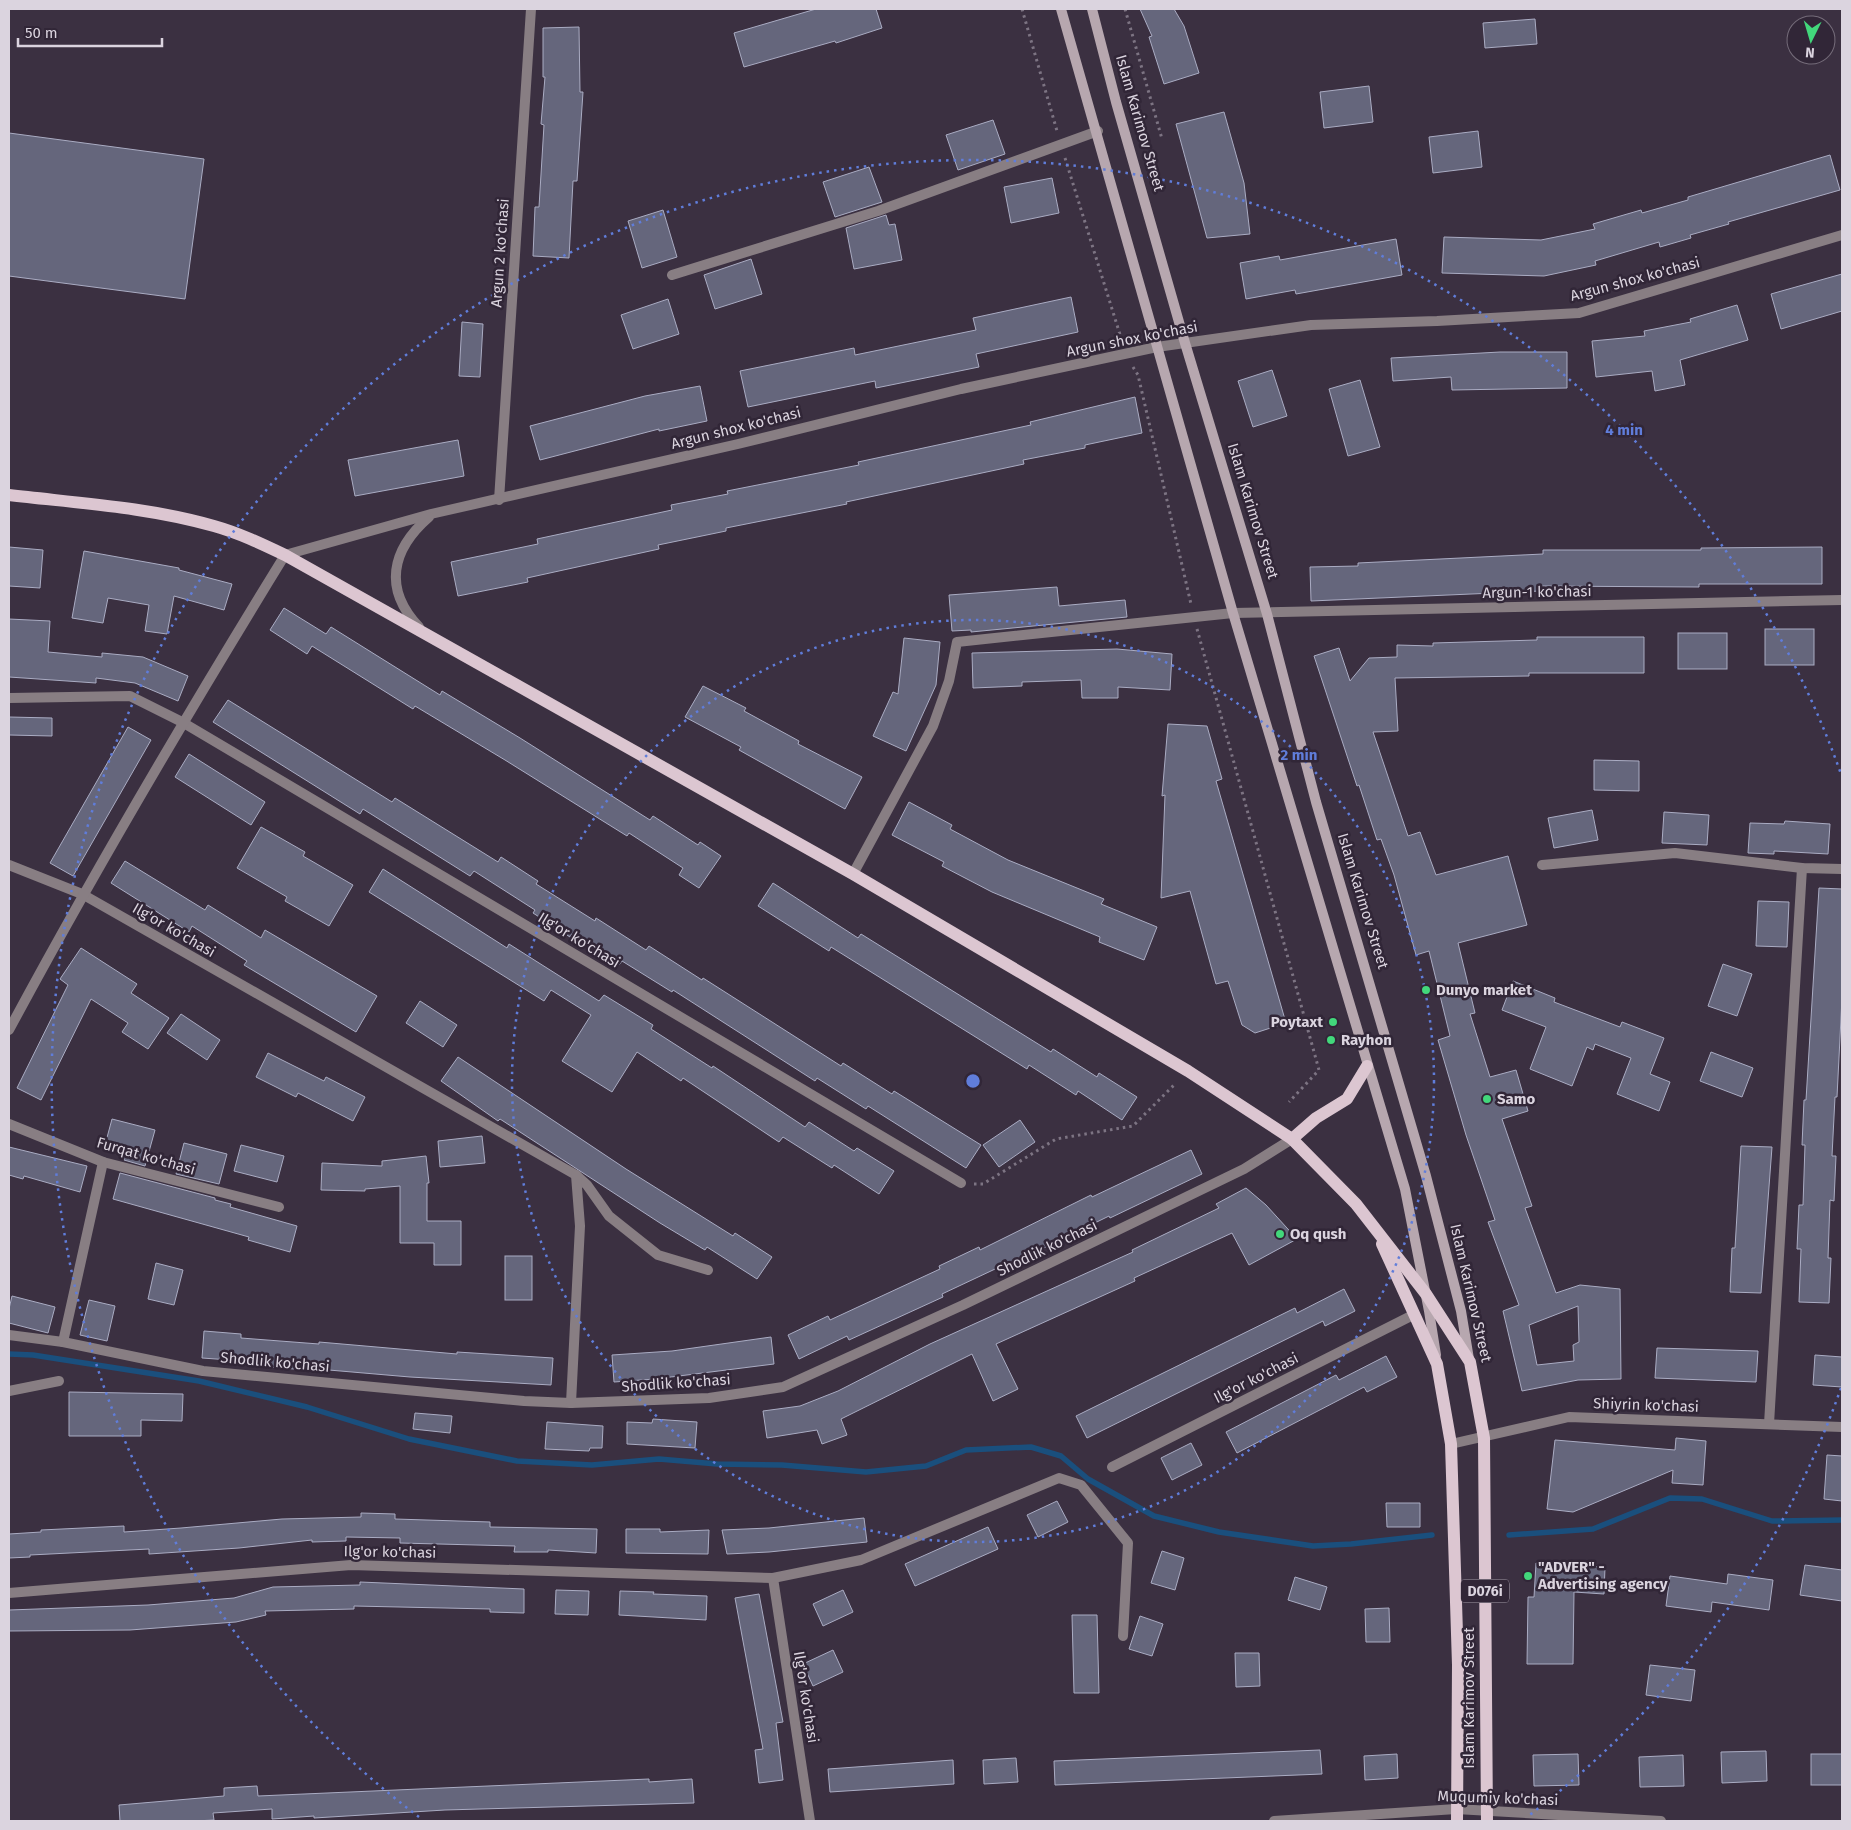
<svg xmlns="http://www.w3.org/2000/svg" width="1851" height="1830" viewBox="0 0 1851 1830" font-family="'Fira Sans',sans-serif">
	<style>
		.lines { fill: none; stroke-linecap: round; stroke-linejoin: round }
		.stream { stroke: #1a4f7d; stroke-width: 5.5 }
		.building { fill: #65667c; stroke: #aaacc3; fill-rule: evenodd }
		.path { stroke: #7d7483; stroke-width: 3; stroke-dasharray: 2.5 4; stroke-linecap: butt }
		.service { stroke: #887e83; stroke-width: 10 }
		.minor { stroke: #887e83; stroke-width: 10 }
		.tertiary { stroke: #887e83; stroke-width: 10 }
		.secondary { stroke: #b7a7af; stroke-width: 10 }
		.primary { stroke: #dcc6d1; stroke-width: 12 }
		.ring { fill: none; stroke: #607dda; stroke-width: 2.5; stroke-dasharray: 2.5 5 }
		.poi-dot { fill: #42d77b; stroke: #312637; stroke-width: 2 }
		.labels { text-anchor: middle; dominant-baseline: central; stroke-width: 5; stroke-linejoin: round; paint-order: stroke }
		.shield { fill: #312637; stroke: #a8a0ad; stroke-width: 1 }
		.shield-label { font-size: 14px; font-weight: bold; fill: #dbd4df }
		.street-label { font-size: 15px; fill: #dbd4df; stroke: #312637 }
		.poi-label { font-size: 15px; font-weight: bold; fill: #dbd4df; stroke: #312637; text-anchor: start }
		.centre { fill: #607dda; stroke: #312637; stroke-width: 2.5 }
		.ring-label { font-size: 15px; text-anchor: middle; font-weight: bold; fill: #607dda; stroke: #312637; stroke-width: 5; stroke-linejoin: round; paint-order: stroke }
	</style>
	<rect width="100%" height="100%" fill="#3b3041"/>
	<g class="lines">
		<g class="stream">
			<path d="M9,1354L33,1355L199,1381L307,1407L409,1439L517,1461L592,1465L659,1459L717,1464L782,1465L866,1472L926,1466L966,1450L1031,1447L1061,1456L1088,1479L1154,1516L1219,1532L1313,1546L1351,1544L1432,1535"/>
			<path d="M1509,1535L1593,1529L1670,1498L1702,1499L1772,1521L1842,1520"/>
		</g>
	</g>
	<g class="building">
		<path d="M816,9H876L882,28L836,43L835,41L744,67L734,33Z"/>
		<path d="M1140,9H1174L1184,26L1199,73L1164,84L1149,37L1152,36Z"/>
		<path d="M1535,19L1537,44L1485,48L1483,23Z"/>
		<path d="M579,27L580,92H583L577,181H573L569,258L533,256L535,207H539L544,125L541,124L545,77H543V28Z"/>
		<path d="M1369,86L1373,122L1324,128L1320,92Z"/>
		<path d="M1224,112L1244,183L1250,234L1207,238L1176,124Z"/>
		<path d="M993,120L1005,154L958,170L946,135Z"/>
		<path d="M1478,131L1482,167L1433,173L1429,137Z"/>
		<path d="M9,133L204,159L185,299L9,276Z"/>
		<path d="M1830,155L1840,190L1728,222L1729,224L1690,235L1691,238L1660,247L1659,242L1595,261L1596,265L1544,276L1442,273L1444,237L1541,240L1595,229L1593,224L1641,210L1642,213L1688,200V197Z"/>
		<path d="M869,167L882,202L835,217L823,182Z"/>
		<path d="M1052,178L1059,213L1011,223L1004,187Z"/>
		<path d="M663,210L677,257L642,268L628,221Z"/>
		<path d="M886,215L889,225L895,224L902,260L854,269L846,228Z"/>
		<path d="M1396,239L1402,275L1296,294L1295,290L1246,299L1240,263L1279,256L1280,260Z"/>
		<path d="M751,259L762,294L715,309L704,275Z"/>
		<path d="M1842,274V311L1781,329L1771,294Z"/>
		<path d="M1071,297L1078,332L976,354L979,367L876,388L875,381L748,407L740,371L854,348L855,355L976,330L973,318Z"/>
		<path d="M668,299L679,334L633,349L621,315Z"/>
		<path d="M1737,305L1748,340L1680,360L1685,385L1655,391L1652,371L1596,377L1592,341L1645,336L1644,331L1691,322L1690,319Z"/>
		<path d="M462,322L483,324L480,377L459,376Z"/>
		<path d="M1500,352H1567V388L1452,390L1451,377L1393,381L1391,358Z"/>
		<path d="M1272,370L1287,416L1253,427L1238,381Z"/>
		<path d="M1360,380L1380,447L1348,456L1329,389Z"/>
		<path d="M700,386L707,421L659,431V429L540,460L530,426L645,396Z"/>
		<path d="M1135,397L1142,433L1085,445V448L1023,460L1024,464L846,502L847,504L726,528V531L658,545L659,549L527,578L528,582L458,596L451,562L538,544L537,539L672,510L671,505L728,494L727,491L859,465L858,462L1031,425L1030,422Z"/>
		<path d="M458,440L464,476L355,496L348,460Z"/>
		<path d="M9,547L43,550L40,588L9,586Z"/>
		<path d="M1822,547V584H1699V587L1540,586V591L1311,601L1310,567L1358,566V563L1543,554V550H1701V548Z"/>
		<path d="M84,551L179,568V570L232,584L224,610L174,596L167,634L145,631L149,605L108,598L103,623L72,618Z"/>
		<path d="M1057,587L1059,606L1125,600L1127,617L971,632V630L952,631L949,595Z"/>
		<path d="M284,608L326,634L331,627L440,695L442,691L520,738L650,820L653,816L698,845L700,842L721,856L699,888L679,875L683,868L629,833L627,836L505,760L415,706L413,709L312,646L307,654L270,630Z"/>
		<path d="M9,619L50,621L48,652L102,657V653L143,657L188,676L178,701L135,683L96,678V683L9,677Z"/>
		<rect x="1765" y="629" width="49" height="36"/>
		<rect x="1678" y="633" width="49" height="36"/>
		<path d="M1537,637H1644V673H1529V676L1395,678L1398,731L1373,732L1408,836L1420,832L1436,875L1508,856L1527,925L1458,943L1475,1013L1470,1014L1490,1077L1516,1070L1528,1111L1502,1119L1532,1206L1525,1208L1556,1293L1580,1285L1620,1289L1621,1379L1578,1380L1522,1391L1503,1311L1519,1305L1488,1222L1495,1220L1466,1135L1438,1040L1450,1036L1429,951L1416,955L1394,875L1381,839L1377,840L1359,785L1357,786L1314,656L1339,648L1350,681L1369,658L1397,657V645L1433,646V643L1537,640ZM1578,1306L1579,1342L1573,1345L1574,1361L1537,1365L1529,1325Z"/>
		<path d="M904,638L940,642L936,685L906,751L873,736L893,692L898,694Z"/>
		<path d="M1117,649L1172,654L1170,690L1118,687V698H1082L1081,680L1022,682V686L973,688L972,653Z"/>
		<path d="M703,686L746,708L744,711L799,741L798,744L862,777L845,809L739,750L741,747L685,717Z"/>
		<path d="M228,700L392,802L395,798L498,862L501,857L538,881L536,884L595,921L596,918L646,950L649,946L702,980L703,978L841,1066L843,1063L892,1094L894,1091L981,1145L966,1168L868,1106L866,1109L817,1078L815,1081L673,990L672,992L622,961L619,965L572,934L570,937L533,913L535,910L474,871L470,876L363,809L360,814L213,722Z"/>
		<path d="M9,717L52,718V736L9,735Z"/>
		<path d="M1168,724L1207,726L1222,779L1216,781L1286,1023L1255,1033L1242,1025L1228,981L1216,984L1190,891L1161,898L1165,795L1162,796Z"/>
		<path d="M128,727L151,740L73,876L50,863Z"/>
		<path d="M189,754L265,802L251,825L175,777Z"/>
		<path d="M1594,760L1639,761V791L1594,790Z"/>
		<path d="M909,802L952,825L950,829L1008,860L1104,899L1101,904L1157,927L1144,960L1099,942L1100,937L992,892L942,866L944,862L892,835Z"/>
		<path d="M1592,810L1598,840L1554,848L1548,818Z"/>
		<path d="M1664,812L1709,815L1707,845L1662,843Z"/>
		<path d="M1785,821L1830,824L1828,854L1774,851V854L1748,853L1750,823L1784,824Z"/>
		<path d="M261,827L305,852L303,856L353,885L329,926L285,901L287,897L237,868Z"/>
		<path d="M125,861L205,910L208,905L261,938L265,930L377,996L356,1032L244,965L247,961L192,926L189,932L111,883Z"/>
		<path d="M383,869L507,948L509,944L599,1001L604,995L653,1025L651,1029L712,1068L713,1066L805,1127L809,1122L854,1151L857,1148L894,1171L879,1194L834,1165L832,1168L783,1137L779,1142L683,1078L681,1081L637,1052L612,1092L562,1061L591,1015L551,990L544,1001L369,892Z"/>
		<path d="M773,883L858,938L861,934L1051,1052L1053,1049L1097,1077L1099,1073L1137,1097L1122,1120L1078,1091L1076,1095L1029,1065L1027,1069L831,947L829,951L758,906Z"/>
		<path d="M1819,888L1842,889V998L1837,1097H1835L1832,1156H1836L1834,1201L1830,1200L1828,1258H1831L1829,1303L1799,1302L1801,1249H1797L1799,1205H1803L1805,1145H1802L1804,1100H1806Z"/>
		<path d="M1758,901L1789,902L1787,947L1756,946Z"/>
		<path d="M81,948L137,984L131,993L169,1018L148,1049L122,1032L128,1023L91,999L41,1100L17,1088L68,985L60,979Z"/>
		<path d="M1723,964L1752,974L1737,1016L1708,1006Z"/>
		<path d="M1513,981L1555,998L1554,1002L1620,1027L1622,1022L1664,1038L1650,1074L1670,1082L1659,1111L1617,1094L1631,1058L1595,1044L1593,1050L1587,1047L1572,1086L1530,1069L1546,1027L1502,1010Z"/>
		<path d="M420,1001L457,1025L443,1047L406,1023Z"/>
		<path d="M181,1014L220,1040L207,1060L167,1033Z"/>
		<path d="M1711,1052L1753,1068L1742,1097L1700,1081Z"/>
		<path d="M268,1053L324,1081L326,1077L365,1097L353,1121L298,1093L296,1097L256,1077Z"/>
		<path d="M458,1057L626,1169L733,1236L735,1233L772,1257L757,1279L707,1247L705,1250L660,1223L500,1119L498,1121L441,1081Z"/>
		<path d="M112,1119L155,1130L145,1166L124,1160L126,1150L105,1145Z"/>
		<path d="M1020,1120L1035,1142L999,1167L983,1145Z"/>
		<path d="M482,1136L485,1163L440,1167L438,1141Z"/>
		<path d="M184,1143L227,1154L219,1184L176,1174Z"/>
		<path d="M241,1145L284,1156L277,1182L234,1171Z"/>
		<path d="M1741,1146L1772,1147L1761,1293L1730,1292L1732,1248H1735Z"/>
		<path d="M9,1147L87,1166L80,1192L24,1176L23,1179L9,1175Z"/>
		<path d="M1191,1150L1202,1174L1110,1218L1109,1216L1011,1264L1010,1262L942,1294L943,1297L849,1340L847,1336L799,1359L788,1335L828,1316L830,1320L940,1269L939,1266L979,1247L980,1250L1091,1195L1092,1197Z"/>
		<path d="M426,1156L429,1183H427V1221H461V1265H434V1243H400V1186L365,1189V1191L321,1190L322,1163L382,1166V1161Z"/>
		<path d="M120,1173L215,1198V1200L231,1204L230,1207L297,1226L290,1252L248,1240L249,1237L113,1199Z"/>
		<path d="M1246,1188L1266,1205L1297,1239L1249,1265L1232,1233L1134,1278L1135,1281L996,1344L1018,1389L993,1401L972,1354L841,1419L847,1435L822,1444L817,1430L767,1438L763,1411L800,1406L838,1391L930,1344L1133,1252L1132,1250L1219,1208L1216,1204Z"/>
		<rect x="505" y="1256" width="27" height="44"/>
		<path d="M156,1263L183,1270L174,1305L148,1299Z"/>
		<path d="M1344,1289L1355,1311L1325,1326L1323,1321L1087,1438L1076,1416L1295,1308L1297,1313Z"/>
		<path d="M12,1296L55,1307L48,1333L9,1323V1309Z"/>
		<path d="M89,1300L115,1306L107,1341L80,1335Z"/>
		<path d="M204,1331L241,1334V1338L319,1344V1342L457,1354V1352L553,1358L551,1385L410,1377L294,1367V1369L257,1366L258,1362L202,1358Z"/>
		<path d="M771,1337L774,1364L655,1379L614,1382L612,1355L672,1351Z"/>
		<path d="M1657,1348L1758,1351L1756,1382L1655,1378Z"/>
		<path d="M1815,1355L1842,1357V1387L1813,1385Z"/>
		<path d="M1386,1356L1397,1377L1367,1392L1364,1387L1237,1453L1226,1432L1336,1375L1339,1380Z"/>
		<path d="M69,1392L183,1394L182,1421L141,1420V1436H69Z"/>
		<path d="M415,1413L452,1416L450,1433L413,1429Z"/>
		<path d="M653,1419L697,1422L695,1448L627,1444V1422L652,1423Z"/>
		<path d="M547,1422L603,1426L602,1448H590L589,1451L545,1449Z"/>
		<path d="M1676,1438L1706,1441L1703,1485L1672,1483L1673,1470L1573,1512L1547,1509L1555,1440L1675,1450Z"/>
		<path d="M1191,1443L1202,1465L1172,1480L1161,1458Z"/>
		<path d="M1827,1455L1842,1456V1501L1824,1499Z"/>
		<path d="M1057,1501L1068,1522L1038,1537L1027,1515Z"/>
		<path d="M1386,1503H1420V1527H1387Z"/>
		<path d="M361,1513L395,1514V1519L490,1522V1527L597,1529L596,1553L548,1550V1552H514L515,1546L400,1543V1538L346,1537V1541L312,1542V1540L239,1548L149,1554V1549L30,1555V1557L9,1558V1534L41,1532V1530L124,1526V1532L181,1528L282,1519L361,1517Z"/>
		<path d="M864,1518L867,1542L769,1552L727,1554L722,1530L769,1528Z"/>
		<path d="M988,1527L998,1549L915,1586L905,1564Z"/>
		<path d="M626,1529H660V1532L709,1530L708,1554L626,1553Z"/>
		<path d="M1162,1551L1184,1558L1175,1590L1151,1583Z"/>
		<path d="M1536,1563L1605,1567L1604,1594L1574,1592L1573,1664H1527L1528,1597H1534Z"/>
		<path d="M1805,1565L1842,1570V1601L1800,1595Z"/>
		<path d="M1728,1574L1773,1580L1769,1610L1712,1602L1711,1612L1666,1606L1670,1576L1727,1584Z"/>
		<path d="M1295,1577L1327,1587L1320,1610L1288,1600Z"/>
		<path d="M360,1582L524,1589V1613L490,1612V1609L354,1606V1609L265,1611L266,1615L236,1622L130,1630L9,1631V1610L148,1605L234,1598L273,1587L360,1585Z"/>
		<path d="M556,1590L589,1591L588,1615L555,1614Z"/>
		<path d="M843,1590L853,1612L823,1626L813,1604Z"/>
		<path d="M620,1591L654,1592L653,1594L707,1596L706,1620L619,1615Z"/>
		<path d="M759,1594L783,1722L776,1723L783,1780L759,1783L755,1750L763,1749L735,1598Z"/>
		<path d="M1389,1608L1390,1642H1366L1365,1609Z"/>
		<path d="M1072,1615H1097L1099,1693H1074Z"/>
		<path d="M1140,1616L1163,1624L1152,1656L1129,1649Z"/>
		<path d="M833,1650L843,1672L813,1686L803,1664Z"/>
		<path d="M1235,1653H1259L1260,1686L1236,1687Z"/>
		<path d="M1650,1665L1695,1670L1691,1701L1646,1695Z"/>
		<path d="M1320,1750L1322,1774L1055,1785L1054,1761Z"/>
		<path d="M1766,1751L1767,1781L1722,1783L1721,1752Z"/>
		<path d="M1397,1754L1398,1778L1365,1780L1364,1756Z"/>
		<path d="M1578,1754L1579,1785L1534,1786L1533,1755Z"/>
		<rect x="1811" y="1754" width="31" height="31"/>
		<path d="M1683,1755L1684,1786L1640,1787L1639,1757Z"/>
		<path d="M1016,1758L1018,1782L984,1784L983,1760Z"/>
		<path d="M953,1760L954,1784L830,1792L828,1769Z"/>
		<path d="M649,1779V1782L692,1779L694,1803L445,1810L314,1818V1816L272,1819V1809L213,1813L214,1820L195,1821H120L119,1805L224,1796V1788L257,1786L258,1796Z"/>
	</g>
	<g class="lines">
		<g class="path">
			<path d="M1022,9L1057,131"/>
			<path d="M1125,9L1162,139"/>
			<path d="M1065,158L1122,341"/>
			<path d="M1133,367L1138,375L1191,604"/>
			<path d="M1197,629L1319,1070L1289,1102"/>
			<path d="M974,1184H983L1056,1139L1133,1126L1176,1083"/>
		</g>
		<g class="service">
			<path d="M499,500L531,9"/>
			<path d="M853,874L933,726L949,681L957,642L1233,613"/>
		</g>
		<g class="minor">
			<path d="M672,275L878,211L1098,131"/>
			<path d="M1233,613L1842,600"/>
			<path d="M9,698L130,696L182,722L961,1183"/>
			<path d="M9,865L82,894L576,1175L587,1185L609,1216L658,1255L708,1270"/>
			<path d="M1542,865L1675,853L1802,868L1842,869"/>
			<path d="M9,1030C96,868 189,711 285,555"/>
			<path d="M9,1124L103,1162L279,1207"/>
			<path d="M9,1335L63,1342L203,1371L524,1401L571,1403L709,1398L783,1387L963,1305L1244,1169L1292,1139"/>
			<path d="M63,1342L103,1162"/>
			<path d="M9,1391L59,1381"/>
			<path d="M571,1403L580,1226L576,1175"/>
			<path d="M1769,1424L1802,868"/>
			<path d="M1451,1444L1569,1417L1842,1427"/>
			<path d="M1112,1467L1413,1315"/>
			<path d="M773,1578L810,1821"/>
			<path d="M9,1593L351,1565L773,1578L861,1560L1059,1478L1081,1485L1128,1543L1123,1636"/>
			<path d="M1274,1821L1456,1809L1661,1821"/>
		</g>
		<g class="tertiary">
			<path d="M285,555L431,514L738,444L961,389L1157,347L1311,325L1437,321L1579,313L1842,235"/>
			<path d="M419,627C383,589 391,550 429,517"/>
		</g>
		<g class="secondary">
			<path d="M1061,9L1233,613L1405,1189L1429,1311L1436,1355"/>
			<path d="M1092,9L1116,102L1185,343L1267,614L1316,802L1426,1176L1461,1311L1469,1359"/>
		</g>
		<g class="primary">
			<path d="M9,495C77,503 148,507 214,526C239,533 262,544 285,555L853,874L1188,1071L1292,1139L1356,1204L1426,1294L1470,1362L1484,1438L1487,1821"/>
			<path d="M1292,1139L1316,1118L1347,1099L1367,1066"/>
			<path d="M1382,1244L1437,1364L1451,1444L1458,1665L1457,1821"/>
		</g>
	</g>
	<g class="ring">
		<circle cx="973" cy="1081" r="461"/>
		<path d="M1841 1388A921 921 0 0 1 1527 1817M419 1817A921 921 0 1 1 1841 774"/>
	</g>
	<g class="poi-dot">
		<circle cx="1426" cy="990" r="5"/>
		<circle cx="1333" cy="1022" r="5"/>
		<circle cx="1331" cy="1040" r="5"/>
		<circle cx="1487" cy="1099" r="5"/>
		<circle cx="1280" cy="1234" r="5"/>
		<circle cx="1528" cy="1576" r="5"/>
	</g>
	<g class="labels">
		<rect class="shield" x="1461" y="1579.5" width="48" height="23" rx="4"/>
		<g class="shield-label">
			<text x="1485" y="1591">D076i</text>
		</g>
		<g class="street-label">
			<text transform="translate(1140 123) rotate(74)">Islam Karimov Street</text>
			<text transform="translate(500 253) rotate(-86)">Argun 2 ko'chasi</text>
			<text transform="translate(1635 279) rotate(-15)">Argun shox ko'chasi</text>
			<text transform="translate(1132 339) rotate(-11)">Argun shox ko'chasi</text>
			<text transform="translate(736 428) rotate(-14)">Argun shox ko'chasi</text>
			<text transform="translate(1253 511) rotate(73)">Islam Karimov Street</text>
			<text transform="translate(1537 592) rotate(-1)">Argun-1 ko'chasi</text>
			<text transform="translate(1363 901) rotate(73)">Islam Karimov Street</text>
			<text transform="translate(174 930) rotate(30)">Ilg'or ko'chasi</text>
			<text transform="translate(579 940) rotate(31)">Ilg'or ko'chasi</text>
			<text transform="translate(146 1156) rotate(16)">Furqat ko'chasi</text>
			<text transform="translate(1047 1248) rotate(-26)">Shodlik ko'chasi</text>
			<text transform="translate(1471 1293) rotate(77)">Islam Karimov Street</text>
			<text transform="translate(275 1362) rotate(5)">Shodlik ko'chasi</text>
			<text transform="translate(1256 1378) rotate(-27)">Ilg'or ko'chasi</text>
			<text transform="translate(676 1383) rotate(-4)">Shodlik ko'chasi</text>
			<text transform="translate(1646 1405) rotate(2)">Shiyrin ko'chasi</text>
			<text transform="translate(390 1552) rotate(1)">Ilg'or ko'chasi</text>
			<text transform="translate(806 1697) rotate(81)">Ilg'or ko'chasi</text>
			<text transform="translate(1469 1698) rotate(-90)">Islam Karimov Street</text>
			<text transform="translate(1498 1798) rotate(2)">Muqumiy ko'chasi</text>
		</g>
		<g class="poi-label">
			<text x="1436" y="990">Dunyo market</text>
			<text x="1323" y="1022" text-anchor="end">Poytaxt</text>
			<text x="1341" y="1040">Rayhon</text>
			<text x="1497" y="1099">Samo</text>
			<text x="1290" y="1234">Oq qush</text>
			<text x="1538" y="1567">"ADVER" -<tspan x="1538" dy="17">Advertising agency</tspan></text>
		</g>
	</g>
	<circle cx="973" cy="1081" r="8" class="centre"/>
	<g class="ring-label">
		<text x="1624" y="435">4 min</text>
		<text x="1299" y="760">2 min</text>
	</g>
	<rect width="1851" height="1830" fill="none" stroke="#dbd4df" stroke-width="20"/>
	<g transform="translate(1811 40) rotate(185)"><circle r="24" fill="#312637" stroke="#756c7a"/>
	<path d="M0-4L9 19L0 12L-9 19Z" fill="#42d77b"/>
	<text y="-8" font-size="14" font-weight="bold" text-anchor="middle" fill="#dbd4df">N</text>
	</g>
	<path d="M18 38v8h144v-8" fill="none" stroke="#dbd4df" stroke-width="2.5"/>
	<text x="25" y="38" font-size="15" fill="#dbd4df" stroke="#312637" stroke-width="4" paint-order="stroke">50 m</text>
</svg>
